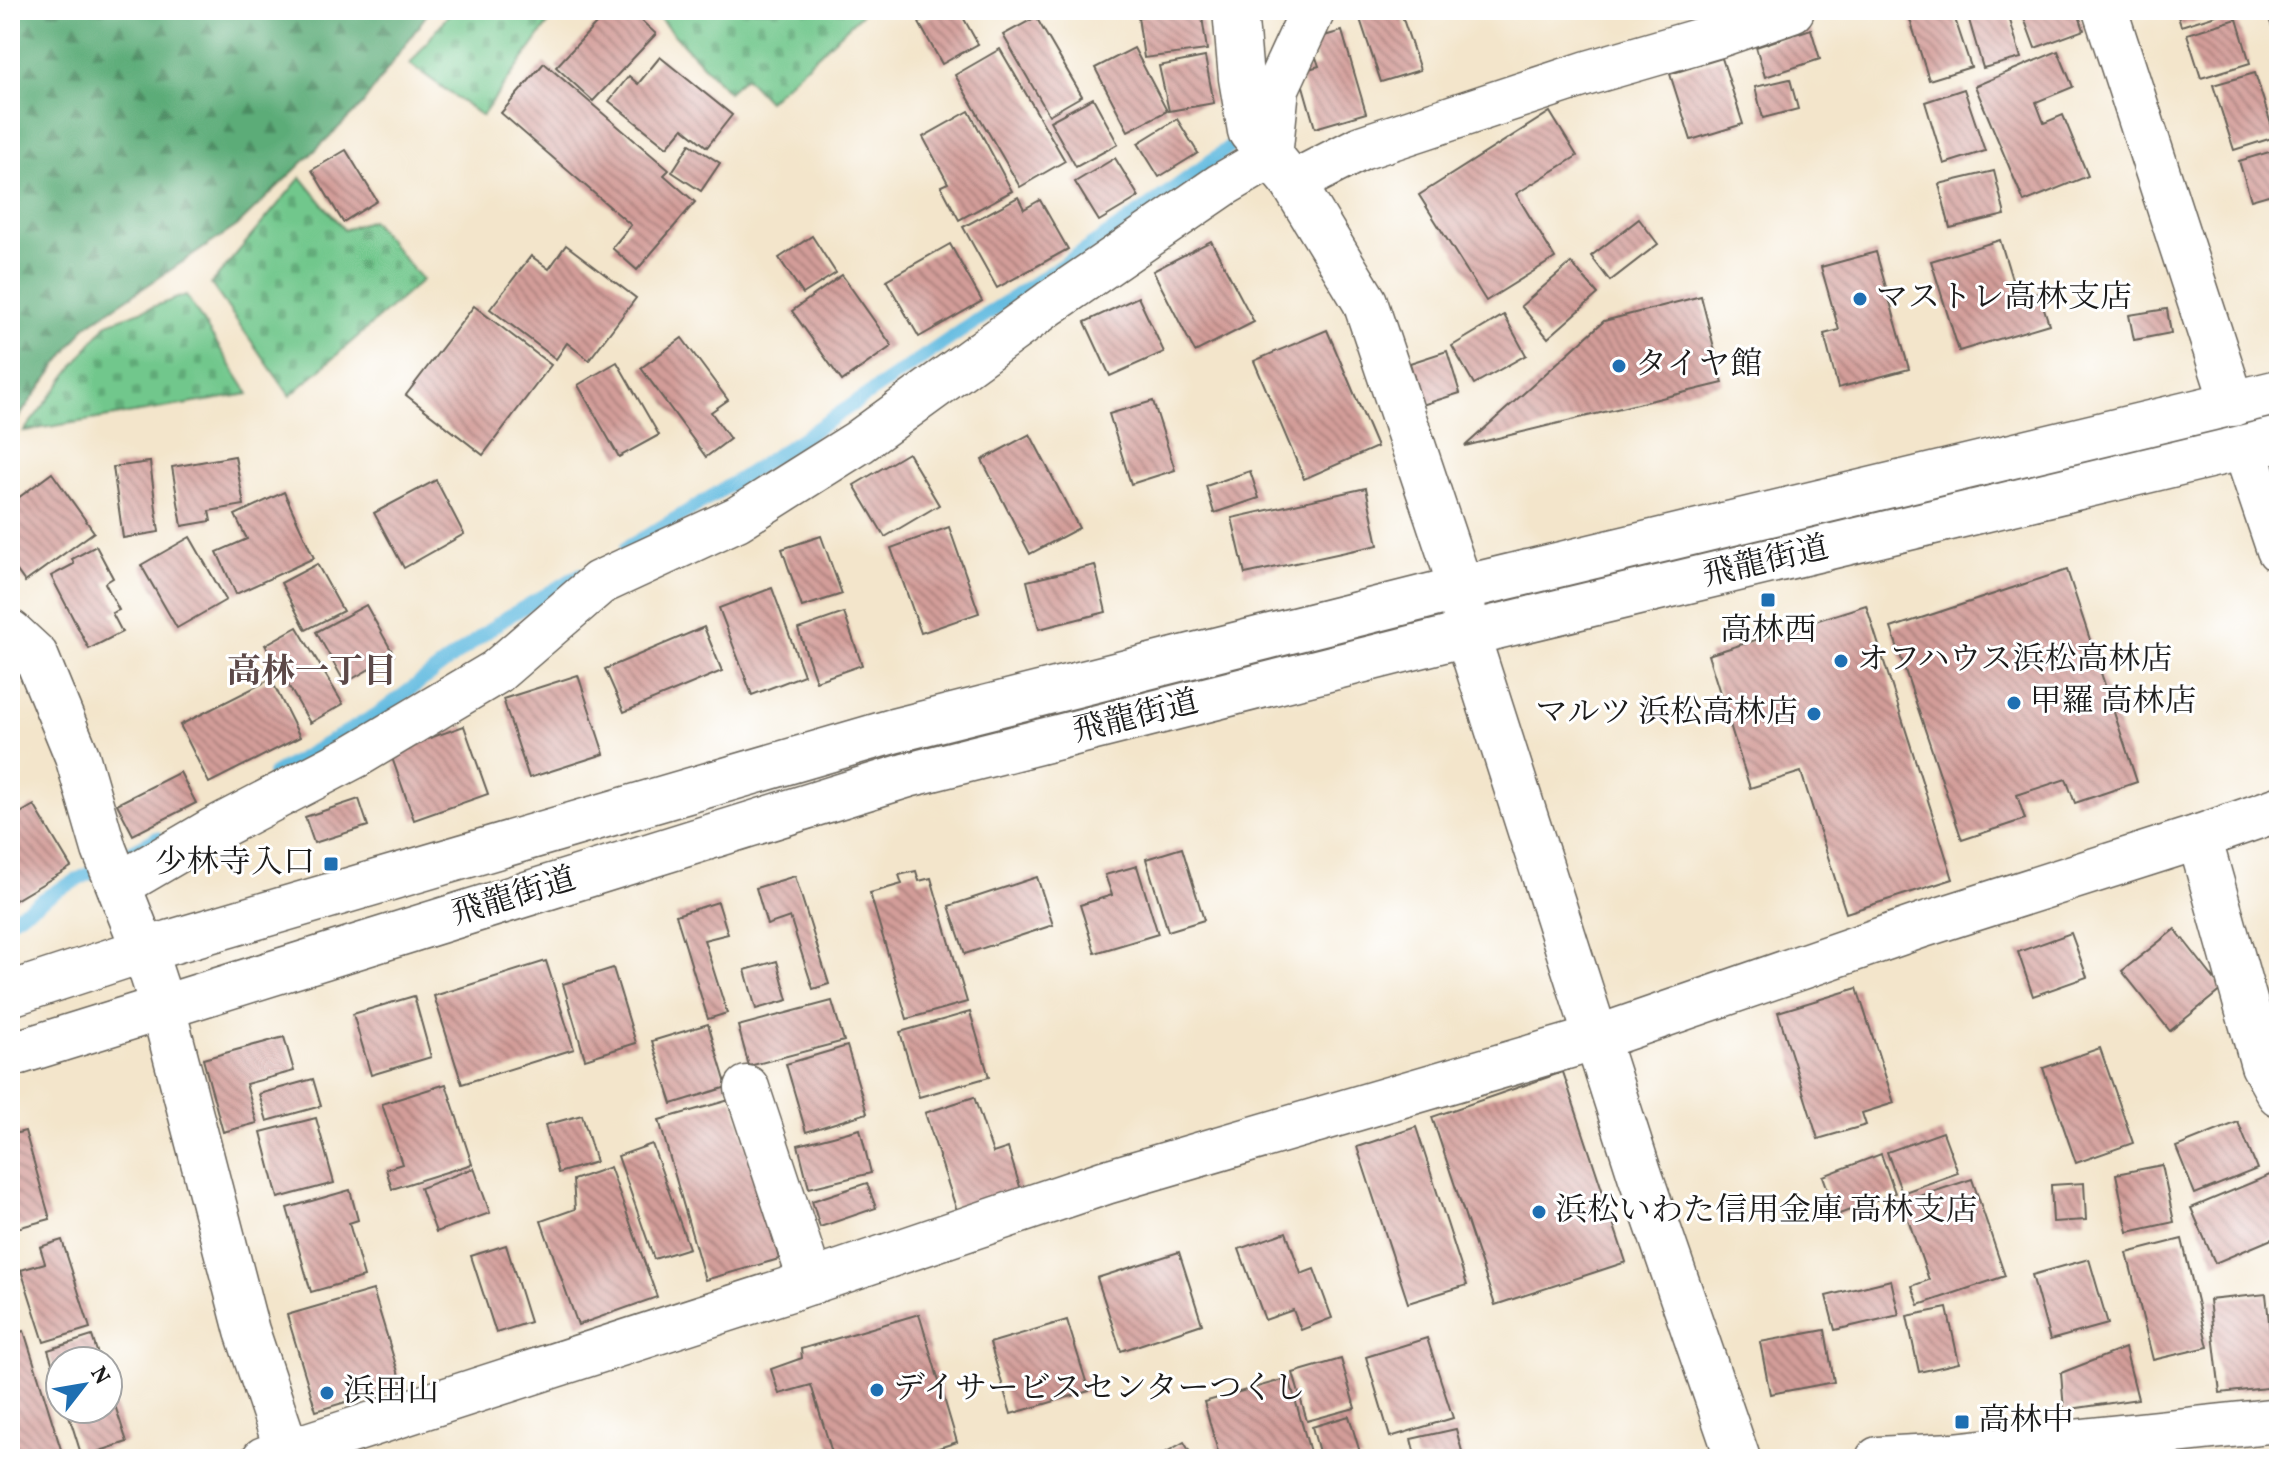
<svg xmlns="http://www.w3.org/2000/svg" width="2289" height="1469" viewBox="0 0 2289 1469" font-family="Vollkorn,'Noto Serif JP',serif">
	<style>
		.forest { fill: url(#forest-firs); stroke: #3c644a; stroke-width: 2 }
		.cemetery { fill: url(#cemetery-stones); stroke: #467254; stroke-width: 2 }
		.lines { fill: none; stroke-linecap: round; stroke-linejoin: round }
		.stream { stroke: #63bbe0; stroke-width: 14 }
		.building { fill: url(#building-back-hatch) }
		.minor-casing { stroke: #676259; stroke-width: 47 }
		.highway-casing { stroke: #676259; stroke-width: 47 }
		.minor { stroke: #fff; stroke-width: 44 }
		.highway { stroke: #fff; stroke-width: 44 }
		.poi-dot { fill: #1f6fb2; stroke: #fff; stroke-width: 3 }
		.labels { text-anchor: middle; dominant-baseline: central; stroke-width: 6; stroke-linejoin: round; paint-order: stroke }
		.poi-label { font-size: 32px; fill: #1c1c1c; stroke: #fff; text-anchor: start }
		.street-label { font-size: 32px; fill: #1c1c1c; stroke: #fff }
		.neighbourhood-label { font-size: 34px; font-weight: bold; fill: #5c4948; stroke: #fff }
	</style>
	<defs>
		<pattern id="forest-firs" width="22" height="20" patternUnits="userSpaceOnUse" patternTransform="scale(2)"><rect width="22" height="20" fill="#5cac78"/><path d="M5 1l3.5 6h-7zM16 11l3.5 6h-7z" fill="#4b8b62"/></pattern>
		<pattern id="cemetery-stones" width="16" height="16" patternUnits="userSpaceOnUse" patternTransform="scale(2)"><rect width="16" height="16" fill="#71c78c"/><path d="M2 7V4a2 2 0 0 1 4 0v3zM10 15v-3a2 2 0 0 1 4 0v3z" fill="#61aa78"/></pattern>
		<pattern id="building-back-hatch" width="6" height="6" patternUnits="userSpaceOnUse" patternTransform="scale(2)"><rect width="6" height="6" fill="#d39d99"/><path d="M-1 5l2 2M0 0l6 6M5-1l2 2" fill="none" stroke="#aa7f7c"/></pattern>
	</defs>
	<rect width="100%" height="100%" fill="#fff"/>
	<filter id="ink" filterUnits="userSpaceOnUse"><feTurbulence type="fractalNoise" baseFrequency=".0125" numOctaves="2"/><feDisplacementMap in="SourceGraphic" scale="16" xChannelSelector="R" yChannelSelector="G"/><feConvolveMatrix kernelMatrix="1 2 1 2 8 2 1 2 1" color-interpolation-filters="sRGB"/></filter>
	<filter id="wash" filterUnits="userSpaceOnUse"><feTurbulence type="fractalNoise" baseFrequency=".006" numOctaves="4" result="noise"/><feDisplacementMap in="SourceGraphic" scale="32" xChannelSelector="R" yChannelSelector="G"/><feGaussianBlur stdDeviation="1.8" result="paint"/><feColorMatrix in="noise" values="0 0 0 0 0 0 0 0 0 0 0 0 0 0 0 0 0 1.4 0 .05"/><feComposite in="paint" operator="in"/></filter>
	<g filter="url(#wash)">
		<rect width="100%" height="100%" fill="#f3e5cb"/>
		<path class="forest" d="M10,10H430L362,105L237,226L86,326L14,423L10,422Z"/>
		<g class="cemetery">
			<path d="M452,10H558L482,116L410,64Z"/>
			<path d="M651,10H866L768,101L745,77L728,92Z"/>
			<path d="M301,177L344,230L371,220L422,280L290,396L211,284Z"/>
			<path d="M186,295L249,394L24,431L107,323Z"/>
		</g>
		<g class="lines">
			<g class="stream">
				<path d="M626,548C742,481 852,405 963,330C1053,271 1144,213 1229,147"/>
				<path d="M274,774L379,713L504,619L581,574"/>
				<path d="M10,920L58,890L157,838"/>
			</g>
		</g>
		<g id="blocks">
			<g class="building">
				<path d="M609,10H630L656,34L593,101L556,67Z"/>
				<path d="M942,10H959L978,44L942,64L919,23Z"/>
				<path d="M1189,10H1201L1207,50L1144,58L1138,17Z"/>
				<path d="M1357,10H1400L1420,70L1381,82Z"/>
				<path d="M1907,10H1952L1971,67L1929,80Z"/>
				<path d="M2002,10H2007L2021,58L1983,68L1969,20Z"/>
				<path d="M2021,10H2077L2084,30L2035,48Z"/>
				<path d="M2176,10H2229V11L2181,26Z"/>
				<path d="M2266,10H2279V31L2274,33Z"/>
				<path d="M1036,17L1082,96L1049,115L1003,35Z"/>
				<path d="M2237,19L2250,63L2201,78L2187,34Z"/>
				<path d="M1811,29L1820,59L1765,77L1756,47Z"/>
				<path d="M1342,31L1366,113L1315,128L1299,72L1319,66L1310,40Z"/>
				<path d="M1134,48L1167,111L1128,131L1095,68Z"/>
				<path d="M1000,49L1065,161L1020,187L955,75Z"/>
				<path d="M2058,51L2073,87L2036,102L2044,123L2063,115L2088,176L2024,202L1975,86Z"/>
				<path d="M660,57L732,115L707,147L683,128L667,147L609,101L629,76L638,84Z"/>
				<path d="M1205,57L1214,103L1169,111L1159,66Z"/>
				<path d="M1722,58L1743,124L1691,140L1670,74Z"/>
				<path d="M544,63L669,170L664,175L695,202L637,270L612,248L631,225L501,113Z"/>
				<path d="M2255,73L2275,137L2234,150L2213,85Z"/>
				<path d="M1790,79L1798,109L1763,118L1755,87Z"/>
				<path d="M1964,89L1985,151L1944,164L1925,102Z"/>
				<path d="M1093,98L1118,144L1076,167L1050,121Z"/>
				<path d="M969,111L1012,191L959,220L941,186L948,183L923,137Z"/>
				<path d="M1550,112L1577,156L1516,194L1555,258L1486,301L1419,195Z"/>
				<path d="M1177,119L1198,153L1159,177L1138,143Z"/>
				<path d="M690,144L720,163L701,191L672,172Z"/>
				<path d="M2279,149V192L2251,200L2239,161Z"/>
				<path d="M346,150L377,201L343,222L312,170Z"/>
				<path d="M1115,158L1139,197L1099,221L1075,182Z"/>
				<path d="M1994,171L2005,215L1950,228L1939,184Z"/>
				<path d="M1018,197L1024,209L1040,200L1068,249L997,288L963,227Z"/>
				<path d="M1639,219L1658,244L1610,281L1591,256Z"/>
				<path d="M812,236L836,273L803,294L779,258Z"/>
				<path d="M2000,240L2018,299L2039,293L2049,324L1959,351L1931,261Z"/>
				<path d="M1211,241L1254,322L1195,352L1153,271Z"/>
				<path d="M950,244L982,301L919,337L886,280Z"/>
				<path d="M566,245L636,298L589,360L567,343L556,359L490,309L531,256L549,269Z"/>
				<path d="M1876,252L1909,369L1838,388L1824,334L1839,330L1821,267Z"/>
				<path d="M1571,263L1598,294L1548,338L1521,306Z"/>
				<path d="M842,275L892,346L842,381L792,311Z"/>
				<path d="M1701,296L1723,383L1465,446L1604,321Z"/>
				<path d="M1138,297L1164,352L1110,376L1085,322Z"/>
				<path d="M474,306L551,365L483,455L406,395Z"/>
				<path d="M2167,309L2171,333L2134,340L2129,315Z"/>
				<path d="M1504,315L1526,355L1474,384L1452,346Z"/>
				<path d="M1327,330L1377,447L1304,479L1254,361Z"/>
				<path d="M682,338L728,400L711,412L730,439L706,457L641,368Z"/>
				<path d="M1447,351L1460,393L1422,405L1410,363Z"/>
				<path d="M617,362L659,435L619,457L578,385Z"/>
				<path d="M1153,401L1175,470L1131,484L1109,414Z"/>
				<path d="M1030,434L1079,528L1030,554L982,460Z"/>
				<path d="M908,453L939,505L885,537L854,485Z"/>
				<path d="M235,456L244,505L209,511L211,521L182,526L172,467Z"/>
				<path d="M150,462L159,532L123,538L113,467Z"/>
				<path d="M1250,471L1259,498L1214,513L1206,486Z"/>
				<path d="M52,473L94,532L25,582L10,561V504Z"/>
				<path d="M436,480L464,534L404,568L374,513Z"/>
				<path d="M1366,488L1378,545L1245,574L1232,518Z"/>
				<path d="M284,492L314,558L236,594L217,552L247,539L235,515Z"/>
				<path d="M949,527L979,613L921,633L891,548Z"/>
				<path d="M821,536L842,594L802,607L782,549Z"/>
				<path d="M190,537L226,600L177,628L141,565Z"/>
				<path d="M96,546L113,578L105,583L119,610L112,613L122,632L89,649L51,576L74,564L72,559Z"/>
				<path d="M317,564L343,611L306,630L281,583Z"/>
				<path d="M1095,565L1106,612L1039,629L1027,581Z"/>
				<path d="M2067,570L2137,782L2075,803L2066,779L2017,795L2025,819L1962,840L1891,628Z"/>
				<path d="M772,588L804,675L752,695L719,608Z"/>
				<path d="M366,605L394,655L345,683L316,632Z"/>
				<path d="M1866,605L1953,879L1846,913L1801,772L1750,788L1708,655Z"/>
				<path d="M844,613L862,665L816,681L798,629Z"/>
				<path d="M297,627L343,704L310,723L265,645Z"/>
				<path d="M704,627L722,671L624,712L605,669Z"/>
				<path d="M578,675L604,754L529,778L503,699Z"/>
				<path d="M271,679L300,737L209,783L180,725Z"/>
				<path d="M464,726L488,794L414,820L390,752Z"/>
				<path d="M180,772L196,803L133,835L117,804Z"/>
				<path d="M359,799L368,826L314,843L305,817Z"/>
				<path d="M34,805L71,867L12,902L10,819Z"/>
				<path d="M1182,848L1204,920L1168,931L1146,859Z"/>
				<path d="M1137,866L1158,934L1095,953L1080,905L1112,895L1105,875Z"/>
				<path d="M916,871L919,881L931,878L967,1002L907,1019L870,893L902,884L899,875Z"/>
				<path d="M795,876L829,984L813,989L790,917L767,925L756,888Z"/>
				<path d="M1037,877L1053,925L965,954L949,906Z"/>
				<path d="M718,902L728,934L704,940L727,1013L708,1019L676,915Z"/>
				<path d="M2175,929L2222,989L2170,1031L2122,971Z"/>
				<path d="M2071,933L2087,977L2033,996L2018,952Z"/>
				<path d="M546,961L574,1049L462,1084L434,996Z"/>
				<path d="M777,961L788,1000L756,1009L745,970Z"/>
				<path d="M613,968L636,1043L585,1059L563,984Z"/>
				<path d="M1857,988L1894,1103L1862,1113L1866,1125L1818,1139L1778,1012Z"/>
				<path d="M414,996L431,1057L371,1075L353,1014Z"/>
				<path d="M832,1001L844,1041L749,1066L738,1026Z"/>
				<path d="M970,1012L989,1077L919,1097L900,1032Z"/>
				<path d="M708,1024L727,1087L672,1104L652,1041Z"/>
				<path d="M284,1037L294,1071L246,1084L257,1123L223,1132L203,1059Z"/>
				<path d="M847,1046L867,1113L806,1132L786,1064Z"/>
				<path d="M2100,1048L2133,1143L2076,1163L2043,1068Z"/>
				<path d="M1563,1072L1626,1262L1495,1305L1432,1117Z"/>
				<path d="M313,1079L321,1106L267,1121L259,1094Z"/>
				<path d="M446,1084L472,1164L392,1189L386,1169L402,1164L382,1104Z"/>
				<path d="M974,1097L993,1153L1008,1148L1022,1193L958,1214L925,1113Z"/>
				<path d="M733,1099L779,1259L705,1280L659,1120Z"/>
				<path d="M582,1115L596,1162L558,1173L545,1125Z"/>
				<path d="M316,1118L334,1183L278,1198L261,1132Z"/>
				<path d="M2238,1122L2257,1169L2195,1194L2176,1147Z"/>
				<path d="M1416,1127L1467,1285L1408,1303L1357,1147Z"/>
				<path d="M860,1129L871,1173L809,1188L798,1145Z"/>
				<path d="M25,1131L50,1219L10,1230V1135Z"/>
				<path d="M1943,1132L1958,1173L1902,1193L1887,1152Z"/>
				<path d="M652,1144L689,1248L654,1259L618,1156Z"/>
				<path d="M1881,1154L1895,1193L1837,1215L1823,1176Z"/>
				<path d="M2162,1165L2174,1222L2128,1232L2116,1174Z"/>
				<path d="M610,1167L657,1297L578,1325L541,1221L575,1209L573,1180Z"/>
				<path d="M474,1168L490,1213L436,1232L420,1188Z"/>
				<path d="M2277,1172L2279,1236L2215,1263L2191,1208Z"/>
				<path d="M1972,1179L2005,1276L1919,1305L1912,1286L1929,1280L1902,1202Z"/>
				<path d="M867,1183L876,1208L820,1227L812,1201Z"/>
				<path d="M2084,1183L2086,1220L2053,1222L2051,1185Z"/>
				<path d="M350,1190L358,1220L349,1223L364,1277L311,1292L287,1208Z"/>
				<path d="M1286,1232L1301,1274L1314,1269L1332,1318L1301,1330L1293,1310L1265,1320L1239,1249Z"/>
				<path d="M2182,1239L2208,1347L2153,1360L2127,1253Z"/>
				<path d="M62,1240L90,1328L44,1342L21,1270L45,1263L40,1247Z"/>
				<path d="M506,1245L530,1322L496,1333L471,1256Z"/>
				<path d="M1179,1252L1202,1324L1121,1351L1097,1278Z"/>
				<path d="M2089,1259L2108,1324L2050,1340L2032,1275Z"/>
				<path d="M1891,1280L1899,1315L1835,1330L1826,1296Z"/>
				<path d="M373,1290L402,1385L316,1411L287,1315Z"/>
				<path d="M2266,1294L2276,1387L2220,1393L2209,1300Z"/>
				<path d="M1947,1308L1959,1363L1919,1372L1907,1316Z"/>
				<path d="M919,1314L957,1442L905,1459H834L811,1385L779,1394L771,1369L802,1358L801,1349Z"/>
				<path d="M1067,1320L1089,1391L1011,1414L990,1343Z"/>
				<path d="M1825,1330L1834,1382L1770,1394L1760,1342Z"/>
				<path d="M24,1331L64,1459H10V1335Z"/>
				<path d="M92,1336L100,1361H60L59,1385L48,1350Z"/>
				<path d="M1427,1338L1453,1418L1390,1437L1366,1357Z"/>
				<path d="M2125,1348L2138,1399L2064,1410L2061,1373Z"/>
				<path d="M1341,1359L1355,1408L1307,1421L1293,1373Z"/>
				<path d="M1289,1378L1312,1459H1220L1204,1402Z"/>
				<path d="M109,1387L127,1442L82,1457L67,1409H108Z"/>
				<path d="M1349,1416L1362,1459H1321L1312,1427Z"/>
				<path d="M1456,1429L1464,1459H1416L1411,1439Z"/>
				<path d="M1184,1442L1194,1459H1154Z"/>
			</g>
		</g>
	</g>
	<g filter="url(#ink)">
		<use href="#blocks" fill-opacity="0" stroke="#676259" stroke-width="2"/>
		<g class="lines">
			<defs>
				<g id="minor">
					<path d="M1235,10L1241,78L1250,131L1293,183L1365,302L1461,588L1467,634L1640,1175L1738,1459"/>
					<path d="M2105,10L2233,404"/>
					<path d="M1293,183L1361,148L1588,73L1719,35L1792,10"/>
					<path d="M2245,449L2279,550"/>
					<path d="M10,632L36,656L77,756L104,849L144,950L163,1008L247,1331L290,1459"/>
					<path d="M2199,837L2263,1065L2279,1094"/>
					<path d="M119,885L213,830L355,756L496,672L599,583L737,519L859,442L1050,303L1222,185L1270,157L1277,88L1313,10"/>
					<path d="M747,1088L811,1282"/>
					<path d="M264,1459L787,1290L1106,1182L1597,1038L1923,925L2199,837L2279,809"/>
					<path d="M1878,1459L1953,1455L2279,1420"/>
				</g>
				<g id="highway">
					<path d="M10,994L144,950L893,731L1461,588L2279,392"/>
					<path d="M10,1055L908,775L1467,634L2279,439"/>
				</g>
			</defs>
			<use href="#minor" class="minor-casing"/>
			<use href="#highway" class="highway-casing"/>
			<use href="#minor" class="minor"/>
			<use href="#highway" class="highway"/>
		</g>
	</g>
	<g class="poi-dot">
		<circle cx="1860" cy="299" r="8"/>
		<circle cx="1619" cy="366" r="8"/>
		<rect x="1760" y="592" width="16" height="16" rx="4"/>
		<circle cx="1841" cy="661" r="8"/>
		<circle cx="2014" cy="703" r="8"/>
		<circle cx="1814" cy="714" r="8"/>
		<rect x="323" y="856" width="16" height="16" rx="4"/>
		<circle cx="1539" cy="1212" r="8"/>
		<circle cx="877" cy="1390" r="8"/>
		<circle cx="327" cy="1393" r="8"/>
		<rect x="1954" y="1414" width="16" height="16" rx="4"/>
	</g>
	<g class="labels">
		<g class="poi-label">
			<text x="1876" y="299">マストレ高林支店</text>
			<text x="1635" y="366">タイヤ館</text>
			<text x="1768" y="632" text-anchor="middle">高林西</text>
			<text x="1857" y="661">オフハウス浜松高林店</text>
			<text x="2030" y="703">甲羅 高林店</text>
			<text x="1798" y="714" text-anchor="end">マルツ 浜松高林店</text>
			<text x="315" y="864" text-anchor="end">少林寺入口</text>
			<text x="1555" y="1212">浜松いわた信用金庫 高林支店</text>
			<text x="893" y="1390">デイサービスセンターつくし</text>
			<text x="343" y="1393">浜田山</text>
			<text x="1978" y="1422">高林中</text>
		</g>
		<g class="street-label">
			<text transform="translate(1766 563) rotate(-13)">飛龍街道</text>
			<text transform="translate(1136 718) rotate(-14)">飛龍街道</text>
			<text transform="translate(514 898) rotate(-17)">飛龍街道</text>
		</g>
		<g class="neighbourhood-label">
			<text x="312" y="673">高林一丁目</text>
		</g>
	</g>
	<rect width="2289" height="1469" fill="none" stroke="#fff" stroke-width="40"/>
	<g transform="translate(84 1385) rotate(59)"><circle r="38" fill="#ffffff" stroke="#a4a4a4" stroke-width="2"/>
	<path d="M0-6L14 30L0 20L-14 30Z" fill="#1f6fb2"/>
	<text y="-12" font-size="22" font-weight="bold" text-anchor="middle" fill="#1c1c1c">N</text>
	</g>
</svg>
